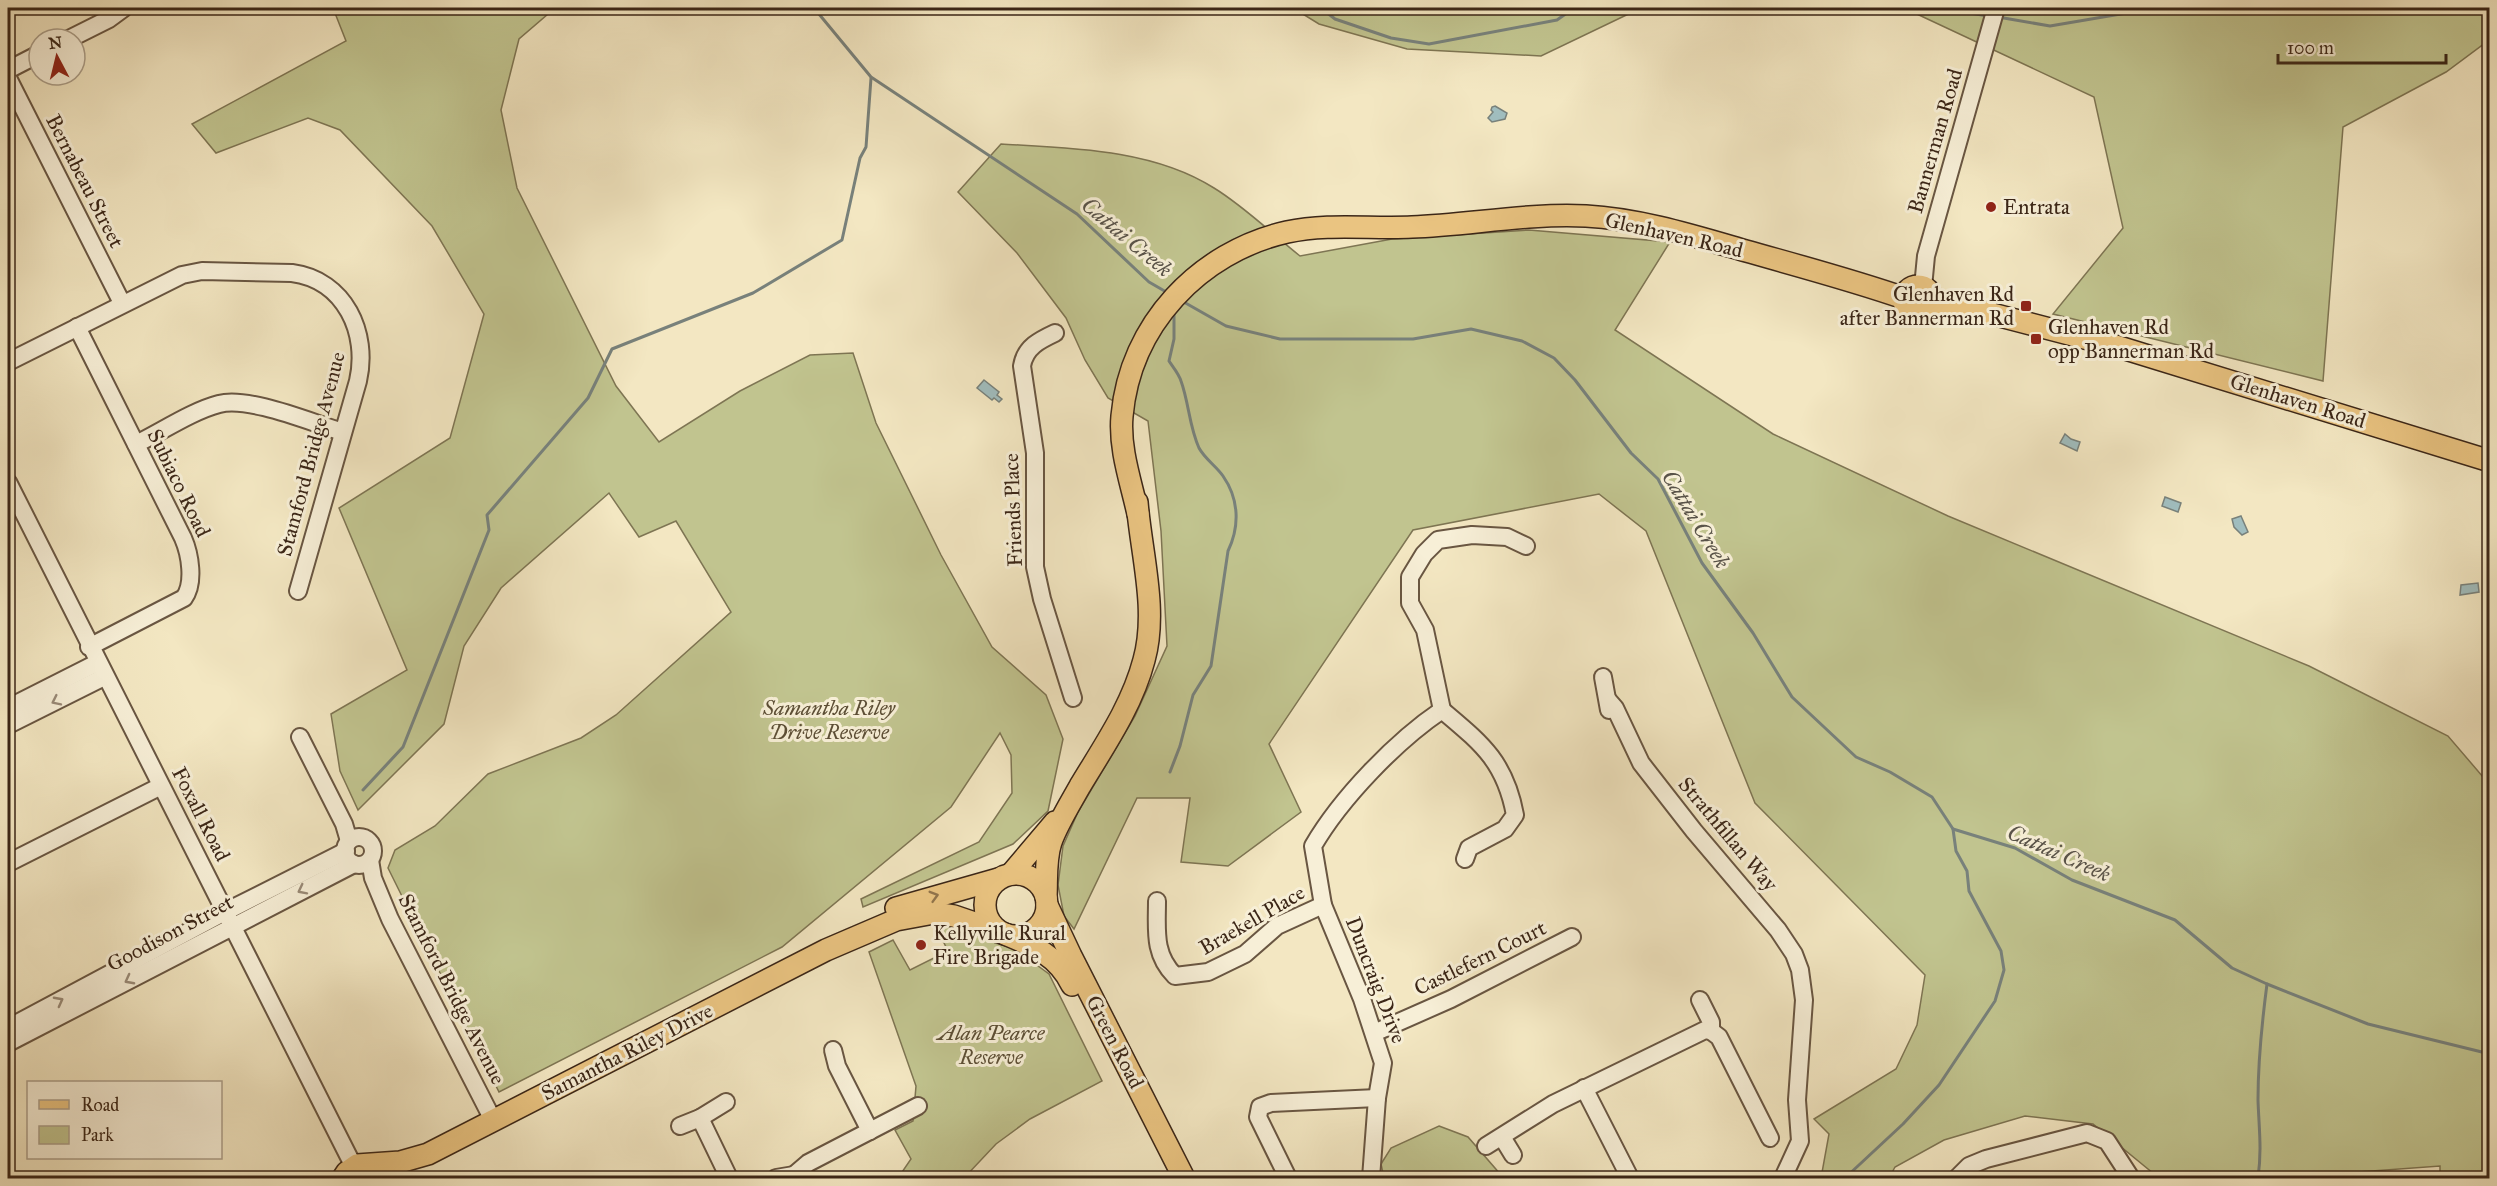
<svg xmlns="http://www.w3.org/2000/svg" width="2497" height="1186" viewBox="0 0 2497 1186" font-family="'IM FELL Great Primer',serif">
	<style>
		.green { fill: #c1c48f; stroke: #7e7553; stroke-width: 1.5 }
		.water { fill: #a0bdbe; stroke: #78817b; stroke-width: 1.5 }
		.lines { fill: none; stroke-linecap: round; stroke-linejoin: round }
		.stream { stroke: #78817b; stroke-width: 3 }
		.minor-casing { stroke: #695642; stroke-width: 20 }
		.major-casing { stroke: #3b2617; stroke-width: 24 }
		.minor { stroke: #f7efd7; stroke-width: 16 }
		.major { stroke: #eac481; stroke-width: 21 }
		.oneway { stroke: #998a77 }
		.oneway2 { stroke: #92754c }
		.poi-dot { fill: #8f2418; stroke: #f7efd7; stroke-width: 2 }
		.labels { text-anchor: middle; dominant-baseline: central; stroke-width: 6; stroke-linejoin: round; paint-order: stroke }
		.street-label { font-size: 21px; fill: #3b2617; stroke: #f7efd7 }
		.poi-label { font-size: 21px; fill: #3b2617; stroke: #f7efd7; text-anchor: start }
		.park-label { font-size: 21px; font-style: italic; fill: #5c4e35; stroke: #f7efd7 }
		.water-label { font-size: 22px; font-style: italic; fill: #595349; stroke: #f7efd7 }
	</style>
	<rect width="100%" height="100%" fill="#f3e7c2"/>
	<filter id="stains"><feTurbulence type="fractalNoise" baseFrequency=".00333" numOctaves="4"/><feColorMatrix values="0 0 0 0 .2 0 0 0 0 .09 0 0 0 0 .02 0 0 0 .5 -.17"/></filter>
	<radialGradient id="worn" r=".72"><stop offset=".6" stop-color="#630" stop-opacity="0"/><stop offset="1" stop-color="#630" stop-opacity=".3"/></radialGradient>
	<g class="green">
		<path d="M333,8H555L519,39L501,110L517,188L616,386L659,442L740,391L810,355L853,353L876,423L941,555L992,647L1046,695L1063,739L1048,811L1013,844L863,907L861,899L979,842L1012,793L1011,755L1000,733L951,807L782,947L499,1092L388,868L395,850L435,826L488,774L581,738L616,715L731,612L676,521L639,537L609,493L501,588L464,646L444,724L358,810L340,771L331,714L407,670L339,508L450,438L484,314L432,226L340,130L308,118L216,153L192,124L346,41Z"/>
		<path d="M1293,8H1641L1541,56L1407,49L1319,24Z"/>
		<path d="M1904,8H2489V40L2446,72L2343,127L2323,381L2053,314L2123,228L2094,97Z"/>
		<path d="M1001,144C1071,148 1153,149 1214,188C1245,207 1272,234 1300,256L1392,239L1529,230L1670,242L1615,330L1773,434L1948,516L2309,666L2448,736L2489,784V1178H2440V1166L2274,1178H2159L2093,1124L2025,1116L1944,1140L1895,1167L1889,1178H1821L1829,1134L1814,1119L1896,1069L1917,1025L1925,975L1755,803L1646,531L1599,494L1413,530L1269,744L1301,812L1228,866L1181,862L1190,798H1137L1074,929L1064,916L1058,885L1063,846L1078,812L1135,716L1167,646L1161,531L1148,421L1108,398L1085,360L1066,318L1017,253L958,192Z"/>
		<path d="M935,925L974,927L995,943L1012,947L1049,974L1102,1081L1030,1119L996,1144L964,1178H898L911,1159L895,1130L913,1121L916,1086L869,952L893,940L910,970L948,951Z"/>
		<path d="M1439,1126L1468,1137L1501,1175L1500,1178H1384L1381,1164L1391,1148Z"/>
	</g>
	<g class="water">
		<path d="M1495,106L1507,113L1505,119L1492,122L1488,118L1493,112L1491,110L1492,107Z"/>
		<path d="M984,380L999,392L997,395L1002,399L999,402L994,398L992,400L977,388Z"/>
		<path d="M2065,434L2071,439L2080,442L2077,451L2060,443Z"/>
		<path d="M2165,497L2181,503L2178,512L2162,506Z"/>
		<path d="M2241,516L2248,532L2242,535L2234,527L2232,519Z"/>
		<path d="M2478,583L2479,592L2460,595L2461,585Z"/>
	</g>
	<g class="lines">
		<g class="stream">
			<path d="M814,8L871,77L1077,214L1149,282L1168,293"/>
			<path d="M1321,8L1335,19L1391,38L1429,44L1557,20L1574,8"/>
			<path d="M1940,8L1988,16"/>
			<path d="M1998,17L2050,26L2156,8"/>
			<path d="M1182,301L1226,326L1280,339H1413L1471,329L1522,341L1554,358L1575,380L1631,453L1658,479L1702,563L1753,633L1792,697L1856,757L1890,772L1932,797L1953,829L2015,848L2072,880L2175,920L2232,968L2267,984L2368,1024L2490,1054"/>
			<path d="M1170,772L1180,746L1193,695L1211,666L1228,551C1240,526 1239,499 1223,476C1216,466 1205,459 1199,448C1189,426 1189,403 1181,381C1179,374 1173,367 1169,361L1174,339V311"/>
			<path d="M363,790L403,747L489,530L487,515L588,398L612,349L753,293L842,240L860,158L866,147L871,78"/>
			<path d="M1845,1178L1903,1124L1939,1085L1995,1001L2004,970L2001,951L1969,891L1967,871L1956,851L1953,829"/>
			<path d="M2258,1178C2262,1149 2259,1129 2258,1100C2258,1060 2262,1022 2267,984"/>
		</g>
		<defs>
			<g id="minor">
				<path d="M69,39L109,19L124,8"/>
				<path d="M8,70L39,54"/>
				<path d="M8,78L122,303"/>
				<path d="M1923,287L1926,256L1996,8"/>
				<path d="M77,327L183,538C190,554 195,583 184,598L89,647"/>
				<path d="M1055,333C1040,340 1025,347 1022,366L1035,453V567L1042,599L1073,698"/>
				<path d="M8,362L182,275L202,271L292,273C345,280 369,333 358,381L298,591"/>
				<path d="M136,444C161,432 192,411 219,404C249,396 312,423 343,432"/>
				<path d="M8,482L354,1167"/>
				<path d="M1603,677L1609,710"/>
				<path d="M1608,700L1615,708L1641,763L1694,831L1778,930L1794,954L1800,970L1804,1000L1797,1100L1800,1141L1783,1178"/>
				<path d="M8,708L97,663"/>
				<path d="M1442,710L1425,630L1410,603V577L1424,554L1438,540L1472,535L1507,537L1526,546"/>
				<path d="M1442,710C1481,743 1505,761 1515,815L1505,829L1469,848L1465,859"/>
				<path d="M8,725L104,677"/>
				<path d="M300,737L344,824L349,841"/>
				<circle cx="359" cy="851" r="14"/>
				<path d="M370,860L373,878L390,919L493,1120"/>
				<path d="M8,863L161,786"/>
				<path d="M1157,901C1157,930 1153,954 1175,976L1208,972L1245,954L1277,926L1323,905"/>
				<path d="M1700,1000L1711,1022V1031"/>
				<path d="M8,1028L225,912L346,851"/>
				<path d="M1374,1033L1451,999L1572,937"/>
				<path d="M8,1043L354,864"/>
				<path d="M833,1050L837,1066L870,1131"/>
				<path d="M1584,1088L1630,1178"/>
				<path d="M700,1118L729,1178"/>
				<path d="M680,1126L700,1118L726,1102"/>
				<path d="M1502,1137L1513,1155"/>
				<path d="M1486,1146L1553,1104L1705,1030L1711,1031L1719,1037L1770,1138"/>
				<path d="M794,1175L808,1163L918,1106"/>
				<path d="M776,1178L794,1175L801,1178"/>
				<path d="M1288,1178L1258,1117L1260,1107L1271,1103L1377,1098"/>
				<path d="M1371,1178L1377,1098L1383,1063L1362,999L1323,905L1313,846C1341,798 1396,741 1442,710"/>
				<path d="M1957,1178L1969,1166L1986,1159L2087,1133L2107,1141L2131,1178"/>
			</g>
			<g id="major">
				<circle cx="1918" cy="300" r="14"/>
				<path d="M1931,304L1969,308L2119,347L2490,461"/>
				<path d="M1138,514C1131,482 1119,449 1122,416C1130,325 1199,252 1287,232C1328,223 1370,229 1412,227C1469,225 1528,213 1586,216C1640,219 1694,236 1746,251C1799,266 1852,280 1904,298"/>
				<circle cx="1016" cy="905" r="31"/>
				<path d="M1011,874L1055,822"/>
				<path d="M1046,897C1047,879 1045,860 1051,842C1058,823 1070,804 1080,786C1104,746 1132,706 1144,660C1158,610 1141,553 1137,502"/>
				<path d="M1047,905L1071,956L1184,1178"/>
				<path d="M896,908L998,879"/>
				<path d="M1005,934C1034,946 1058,956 1072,985"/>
				<path d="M343,1178L347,1172L357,1165L400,1162L428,1154L826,950L896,920L934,913L954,916L998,931"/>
			</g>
		</defs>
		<use href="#minor" class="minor-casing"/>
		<use href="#major" class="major-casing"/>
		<use href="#minor" class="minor"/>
		<use href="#major" class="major"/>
	</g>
	<defs><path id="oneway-chevron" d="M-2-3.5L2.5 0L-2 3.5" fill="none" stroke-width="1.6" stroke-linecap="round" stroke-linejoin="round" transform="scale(1.5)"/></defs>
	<g class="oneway">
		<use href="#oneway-chevron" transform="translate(56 701) rotate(154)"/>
		<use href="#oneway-chevron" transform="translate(302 890) rotate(153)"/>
		<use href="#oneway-chevron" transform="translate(129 980) rotate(152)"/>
		<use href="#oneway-chevron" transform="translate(59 1001) rotate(-28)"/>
	</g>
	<use class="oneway2" href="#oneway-chevron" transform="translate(934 896) rotate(-16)"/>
	<g class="poi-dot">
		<circle cx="1991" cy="207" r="6"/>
		<rect x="2020" y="300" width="12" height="12" rx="3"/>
		<rect x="2030" y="333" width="12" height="12" rx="3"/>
		<circle cx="921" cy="945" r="6"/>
	</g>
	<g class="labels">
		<g class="street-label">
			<text transform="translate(1935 141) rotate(-74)">Bannerman Road</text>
			<text transform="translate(85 181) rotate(63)">Bernabeau Street</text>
			<text transform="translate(1674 235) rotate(13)">Glenhaven Road</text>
			<text transform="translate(2298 401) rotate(17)">Glenhaven Road</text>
			<text transform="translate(311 454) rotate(-75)">Stamford Bridge Avenue</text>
			<text transform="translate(179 483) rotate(64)">Subiaco Road</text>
			<text transform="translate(1013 510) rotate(-92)">Friends Place</text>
			<text transform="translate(201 814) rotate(63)">Foxall Road</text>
			<text transform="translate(1728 834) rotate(50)">Strathfillan Way</text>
			<text transform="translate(1252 920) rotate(-30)">Braekell Place</text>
			<text transform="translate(170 933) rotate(-28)">Goodison Street</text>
			<text transform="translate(1480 958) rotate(-26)">Castlefern Court</text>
			<text transform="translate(1376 980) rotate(69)">Duncraig Drive</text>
			<text transform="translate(452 989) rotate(63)">Stamford Bridge Avenue</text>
			<text transform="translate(1115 1042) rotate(63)">Green Road</text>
			<text transform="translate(627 1052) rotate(-27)">Samantha Riley Drive</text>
		</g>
		<g class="poi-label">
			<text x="2003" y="207">Entrata</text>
			<text x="2014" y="294" text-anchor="end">Glenhaven Rd<tspan x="2014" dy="24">after Bannerman Rd</tspan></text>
			<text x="2048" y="327">Glenhaven Rd<tspan x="2048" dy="24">opp Bannerman Rd</tspan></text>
			<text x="933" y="933">Kellyville Rural<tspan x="933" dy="24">Fire Brigade</tspan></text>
		</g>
		<g class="park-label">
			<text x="829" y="708">Samantha Riley<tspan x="829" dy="24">Drive Reserve</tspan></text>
			<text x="991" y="1033">Alan Pearce<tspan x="991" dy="24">Reserve</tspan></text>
		</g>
		<g class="water-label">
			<text transform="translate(1127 237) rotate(40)">Cattai Creek</text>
			<text transform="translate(1696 519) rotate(59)">Cattai Creek</text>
			<text transform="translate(2059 853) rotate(24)">Cattai Creek</text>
		</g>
	</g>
	<rect width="2497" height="1186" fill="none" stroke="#f3e7c2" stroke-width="30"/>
	<rect x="9" y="9" width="2479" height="1168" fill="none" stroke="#3b2617" stroke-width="3"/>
	<rect x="15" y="15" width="2467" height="1156" fill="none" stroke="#3b2617" stroke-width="1.5"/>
	<rect x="27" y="1081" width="195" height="78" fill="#f7efd7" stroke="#ac9f8a" stroke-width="1.5"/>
	<rect x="39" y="1100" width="30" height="9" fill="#eac481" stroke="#ac9f8a" stroke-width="1.5"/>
	<text x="81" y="1111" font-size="18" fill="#3b2617">Road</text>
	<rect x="39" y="1126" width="30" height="18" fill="#c1c48f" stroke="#ac9f8a" stroke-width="1.5"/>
	<text x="81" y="1141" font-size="18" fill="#3b2617">Park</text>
	<g transform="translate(57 57) rotate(353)"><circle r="28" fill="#f7efd7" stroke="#ac9f8a" stroke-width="1.5"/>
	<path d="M0-4.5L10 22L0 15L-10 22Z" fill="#8f2418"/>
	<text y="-9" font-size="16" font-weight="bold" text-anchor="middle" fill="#3b2617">N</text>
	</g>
	<path d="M2278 54v9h168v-9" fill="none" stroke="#3b2617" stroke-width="3"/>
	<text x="2287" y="54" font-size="18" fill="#3b2617" stroke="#f7efd7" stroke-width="4.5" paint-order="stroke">100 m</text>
	<rect width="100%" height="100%" filter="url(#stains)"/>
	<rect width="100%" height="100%" fill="url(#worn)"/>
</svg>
